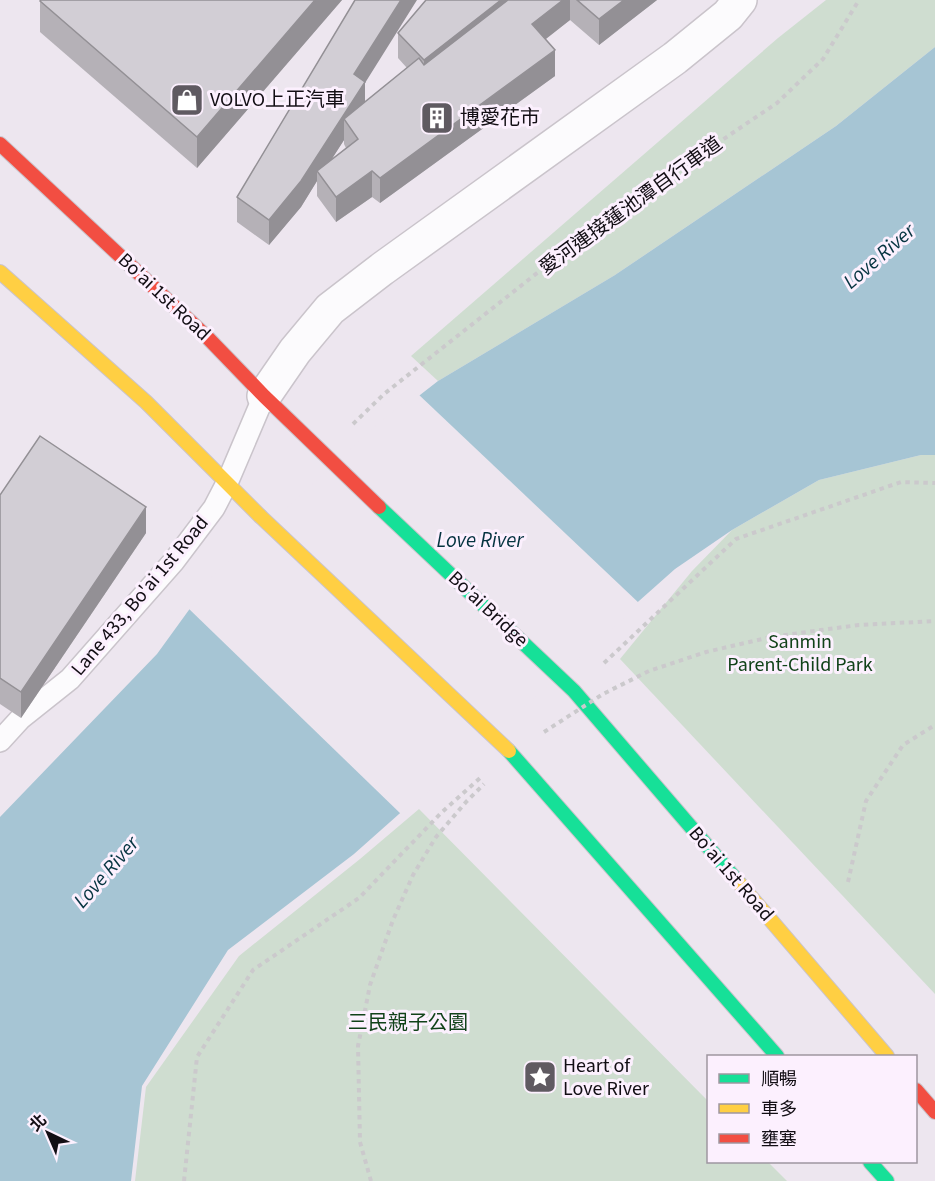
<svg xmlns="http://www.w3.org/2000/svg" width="935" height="1181" viewBox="0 0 935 1181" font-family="'Source Sans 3','Noto Sans TC',sans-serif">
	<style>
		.green { fill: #cfddd0 }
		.water { fill: #a6c5d4 }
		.pier { fill: #ede6ef }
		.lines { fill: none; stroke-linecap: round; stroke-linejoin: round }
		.lane-casing { stroke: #cac4cb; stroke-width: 24 }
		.street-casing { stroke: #cac4cb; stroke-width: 36 }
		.fast-casing { stroke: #cac4cb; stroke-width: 16 }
		.slow-casing { stroke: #cac4cb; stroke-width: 16 }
		.jam-casing { stroke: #cac4cb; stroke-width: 16 }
		.path { stroke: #cbc9cc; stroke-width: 4; stroke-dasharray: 4.5 4.5; stroke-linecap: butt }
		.lane { stroke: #fcfbfd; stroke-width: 21 }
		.street { stroke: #fcfbfd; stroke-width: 33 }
		.fast { stroke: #16e098; stroke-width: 14 }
		.slow { stroke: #ffcf43; stroke-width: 14 }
		.jam { stroke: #f24e42; stroke-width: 14 }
		.slow-bridge-casing { stroke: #cac4cb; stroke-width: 16; stroke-linecap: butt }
		.path-bridge { stroke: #cbc9cc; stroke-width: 4; stroke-dasharray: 4.5 4.5; stroke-linecap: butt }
		.slow-bridge { stroke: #ffcf43; stroke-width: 14 }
		.wall { fill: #b5b1b7; fill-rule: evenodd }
		.shaded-wall { fill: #939095 }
		.building { fill: #d2ced5; stroke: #939095; stroke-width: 1.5 }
		.labels { text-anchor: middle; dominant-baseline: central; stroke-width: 6; stroke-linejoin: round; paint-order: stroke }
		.poi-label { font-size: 20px; fill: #120e14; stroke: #fcf0fe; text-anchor: start }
		.street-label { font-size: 20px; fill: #120e14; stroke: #fcf0fe }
		.park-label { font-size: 20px; fill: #114219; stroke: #fcf0fe }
		.water-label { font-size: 21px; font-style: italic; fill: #063441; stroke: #fcf0fe }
	</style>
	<rect width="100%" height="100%" fill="#ede6ef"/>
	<g class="green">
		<path d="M826,0H935V47L836,126L615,275L438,381L411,356L778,38Z"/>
		<path d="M921,455H935V994L620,659L692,571L732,530L819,480Z"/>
		<path d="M419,809L708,1101V1162H768L787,1181H135L146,1087L239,956L360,859Z"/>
	</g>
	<path class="water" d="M935,47V455H921L819,480L732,530L675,569L354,854L228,950L142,1086L131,1181H0V817L157,654L207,585L384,423L438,381L615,275L836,126Z"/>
	<path class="pier" d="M417,393L640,604L402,815L187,607L205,583L382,420Z"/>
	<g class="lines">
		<defs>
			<path id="lane" d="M0,741L21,718L70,679L174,561L214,508L227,483L264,396"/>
			<path id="street" d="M264,396L295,351L330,309L382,269L675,58L728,15L740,0"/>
			<g id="fast">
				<path d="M379,507L574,691L739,883"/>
				<path d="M509,751L777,1056"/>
				<path d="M870,1162L887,1181"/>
			</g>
			<g id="slow">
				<path d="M0,272L146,402L260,516"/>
				<path d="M739,883L887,1056"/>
			</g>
			<g id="jam">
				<path d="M0,144L207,337L264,396L379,507"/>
				<path d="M916,1090L935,1112"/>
			</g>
		</defs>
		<use href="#lane" class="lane-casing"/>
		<use href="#street" class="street-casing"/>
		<use href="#fast" class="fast-casing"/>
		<use href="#slow" class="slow-casing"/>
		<use href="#jam" class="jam-casing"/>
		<g class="path">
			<path d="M353,424L384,394L608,217L777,103L823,59L859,0"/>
			<path d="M604,663L736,539L901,482L935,483"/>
			<path d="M848,882L866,801L903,745L935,725"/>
			<path d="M184,1181L197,1057L253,970L359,898L441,813L480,778"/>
		</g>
		<use href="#lane" class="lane"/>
		<use href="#street" class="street"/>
		<use href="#fast" class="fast"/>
		<use href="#slow" class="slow"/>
		<use href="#jam" class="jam"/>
		<defs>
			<path id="slow-bridge" d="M260,516L509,751"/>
		</defs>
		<use href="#slow-bridge" class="slow-bridge-casing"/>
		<g class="path-bridge">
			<path d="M544,732L603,694L649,671L706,652L771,637L821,630L859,625L935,621"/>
			<path d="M371,1181L360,1142L358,1046L370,985L393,920L413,875L436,837L466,802L484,784"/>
		</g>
		<use href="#slow-bridge" class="slow-bridge"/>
	</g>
	<g class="wall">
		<path d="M342,0L197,168L40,32V1Z"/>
		<path d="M426,0H657L599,45L570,20L545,39L555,76L380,203L372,197L336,222L317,196V181L301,207L269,245L237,222V197L365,83V102L407,68L398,58V33ZM344,140V144L346,148L331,160Z"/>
		<path d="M0,495L146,533L21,718L0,704Z"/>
	</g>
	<g class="shaded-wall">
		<path d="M315,0H342L197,168V137Z"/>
		<path d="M401,0H417L365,83V108L344,119V140L321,176L317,171V181L301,207L269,245V220L354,74Z"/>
		<path d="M501,0H533L424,85V60Z"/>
		<path d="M563,0H570V20L532,50V24Z"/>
		<path d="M624,0H657L599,45V19Z"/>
		<path d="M555,50V76L380,203V178Z"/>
		<path d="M372,171V197L336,222V197Z"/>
		<path d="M146,507V533L21,718V692Z"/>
	</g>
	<g class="building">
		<path d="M41,0H315L197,137L40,1Z"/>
		<path d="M355,0H401L354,74L365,82L301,181L269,220L237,197Z"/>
		<path d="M426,0H501L424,60L398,33Z"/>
		<path d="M508,0H563L532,24L555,50L380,178L372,171L336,197L317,171L358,139L344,119L419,58L424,65Z"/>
		<path d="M577,0H624L599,19Z"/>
		<path d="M40,436L146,507L21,692L0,678V495Z"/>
	</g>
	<defs>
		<symbol id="shop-square" viewBox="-11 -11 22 22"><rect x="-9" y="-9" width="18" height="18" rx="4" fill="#5f5a61" stroke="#fcf0fe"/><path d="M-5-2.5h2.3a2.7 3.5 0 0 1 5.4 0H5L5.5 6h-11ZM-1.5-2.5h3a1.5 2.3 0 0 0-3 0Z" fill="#fff"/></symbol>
		<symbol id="building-square" viewBox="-11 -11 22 22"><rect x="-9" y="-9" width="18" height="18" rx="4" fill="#5f5a61" stroke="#fcf0fe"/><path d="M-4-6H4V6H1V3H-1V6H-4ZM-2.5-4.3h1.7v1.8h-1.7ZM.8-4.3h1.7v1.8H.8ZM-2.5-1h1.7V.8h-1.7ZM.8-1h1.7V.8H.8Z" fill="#fff"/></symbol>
		<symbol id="sight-square" viewBox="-11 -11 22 22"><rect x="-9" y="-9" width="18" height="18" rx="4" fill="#5f5a61" stroke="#fcf0fe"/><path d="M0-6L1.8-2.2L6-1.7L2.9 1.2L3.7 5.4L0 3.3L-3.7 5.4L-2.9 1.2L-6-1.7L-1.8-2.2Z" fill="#fff"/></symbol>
	</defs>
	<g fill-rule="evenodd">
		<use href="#shop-square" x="168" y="81" width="38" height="38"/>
		<use href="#building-square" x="418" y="99" width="38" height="38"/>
		<use href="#sight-square" x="521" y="1058" width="38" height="38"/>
	</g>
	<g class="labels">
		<g class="poi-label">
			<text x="210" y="100">VOLVO上正汽車</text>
			<text x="460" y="118">博愛花市</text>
			<text x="563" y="1066">Heart of<tspan x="563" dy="23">Love River</tspan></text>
		</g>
		<g class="street-label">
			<text transform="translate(631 206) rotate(-36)">愛河連接蓮池潭自行車道</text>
			<text transform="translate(164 297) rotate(43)">Bo'ai 1st Road</text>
			<text transform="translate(140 596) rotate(-50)">Lane 433, Bo'ai 1st Road</text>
			<text transform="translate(488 609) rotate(43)">Bo'ai Bridge</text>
			<text transform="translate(731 874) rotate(49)">Bo'ai 1st Road</text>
		</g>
		<g class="park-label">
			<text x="800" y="642">Sanmin<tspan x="800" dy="23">Parent-Child Park</tspan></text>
			<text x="408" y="1023">三民親子公園</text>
		</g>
		<g class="water-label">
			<text transform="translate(879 256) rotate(-41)">Love River</text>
			<text x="480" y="540">Love River</text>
			<text transform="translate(106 872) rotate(-49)">Love River</text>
		</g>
	</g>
	<rect x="707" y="1055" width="210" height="108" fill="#fcf0fe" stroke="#9e96a0" stroke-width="1.5"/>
	<rect x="719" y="1074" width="30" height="9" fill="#16e098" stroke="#9e96a0" stroke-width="1.5"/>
	<text x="761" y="1085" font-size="18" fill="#120e14">順暢</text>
	<rect x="719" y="1104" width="30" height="9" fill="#ffcf43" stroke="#9e96a0" stroke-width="1.5"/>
	<text x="761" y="1115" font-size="18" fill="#120e14">車多</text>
	<rect x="719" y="1134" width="30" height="9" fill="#f24e42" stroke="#9e96a0" stroke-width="1.5"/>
	<text x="761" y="1145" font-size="18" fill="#120e14">壅塞</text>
	<g transform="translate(48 1133) rotate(316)" stroke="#fcf0fe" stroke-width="4.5" paint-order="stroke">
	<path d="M0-4.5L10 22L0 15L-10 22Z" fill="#120e14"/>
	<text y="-9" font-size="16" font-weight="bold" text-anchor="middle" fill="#120e14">北</text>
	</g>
</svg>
